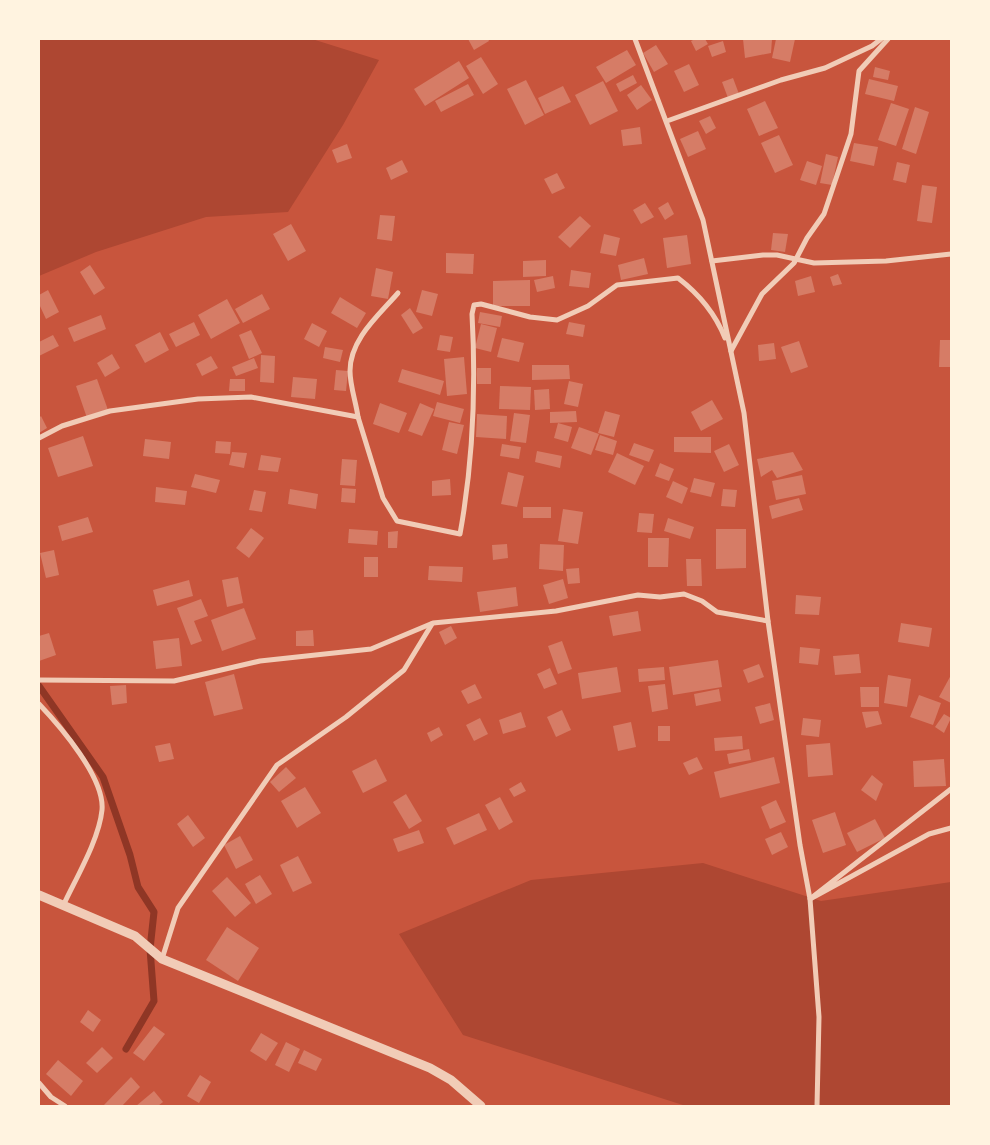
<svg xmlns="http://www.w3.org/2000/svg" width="990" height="1145" viewBox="0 0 990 1145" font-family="Montserrat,sans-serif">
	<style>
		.green { fill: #ae4732 }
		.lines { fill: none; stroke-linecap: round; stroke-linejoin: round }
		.stream { stroke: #8f3625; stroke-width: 7 }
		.building { fill: #d67c66 }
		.minor { stroke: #f1ccb7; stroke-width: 5 }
		.tertiary { stroke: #f1ccb7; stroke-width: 9 }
	</style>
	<rect width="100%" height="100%" fill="#c8553d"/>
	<g class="green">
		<path d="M39,39H312L379,60L343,125L288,212L206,217L96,252L39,276Z"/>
		<path d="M703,863L821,901L951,882V1106H686L463,1035L399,934L531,880Z"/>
	</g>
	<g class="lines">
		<path class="stream" d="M39,686L103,777L130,855L138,887L154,912L150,949L154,1001L126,1049"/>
	</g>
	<g class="building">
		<path d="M468,39H488L489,41L474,50Z"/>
		<path d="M695,39H705L708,44L696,51L691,41Z"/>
		<path d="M743,39H772L771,53L745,58Z"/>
		<path d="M776,39H795L790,62L772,58Z"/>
		<path d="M723,41L726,52L712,57L708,46Z"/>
		<path d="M656,45L668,64L654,72L643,53Z"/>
		<path d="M627,50L636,65L606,83L596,67Z"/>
		<path d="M481,57L498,84L483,94L466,66Z"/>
		<path d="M459,61L469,78L425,106L414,89Z"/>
		<path d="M689,64L699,85L684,92L674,71Z"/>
		<path d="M875,67L890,71L888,80L873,77Z"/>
		<path d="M633,75L637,83L620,92L616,84Z"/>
		<path d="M733,78L739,94L728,98L722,82Z"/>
		<path d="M869,79L898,86L894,101L865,94Z"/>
		<path d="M526,80L544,115L525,125L507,89Z"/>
		<path d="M603,81L618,111L590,125L575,95Z"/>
		<path d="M468,84L474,95L441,112L435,101Z"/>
		<path d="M641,85L652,100L637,110L627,95Z"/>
		<path d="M563,86L571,102L545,114L538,98Z"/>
		<path d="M765,101L778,128L759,136L747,109Z"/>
		<path d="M891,103L909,109L896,146L878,140Z"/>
		<path d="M915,107L929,112L916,154L902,149Z"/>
		<path d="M710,116L716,128L706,134L699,121Z"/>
		<path d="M640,127L642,144L623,146L621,130Z"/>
		<path d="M698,131L706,149L688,157L680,139Z"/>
		<path d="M779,135L793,165L775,173L761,143Z"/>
		<path d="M854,143L878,147L874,166L850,161Z"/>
		<path d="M347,144L352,158L337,163L332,150Z"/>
		<path d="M826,154L838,157L832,185L820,183Z"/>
		<path d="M402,160L408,172L391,180L386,168Z"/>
		<path d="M807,161L822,166L816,185L800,180Z"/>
		<path d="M897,162L910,165L906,183L893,180Z"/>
		<path d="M557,173L565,188L552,194L544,179Z"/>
		<path d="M922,185L937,187L932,223L917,221Z"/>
		<path d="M668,202L674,214L665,220L658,208Z"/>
		<path d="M645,203L654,217L641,224L633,210Z"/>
		<path d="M380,215L395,216L392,241L377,239Z"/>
		<path d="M580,216L591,226L570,248L558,237Z"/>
		<path d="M291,224L306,251L288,261L273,234Z"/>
		<path d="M773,233L788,234L785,252L771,250Z"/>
		<path d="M604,234L620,238L616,256L600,253Z"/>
		<path d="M687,235L691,264L667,268L663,238Z"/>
		<path d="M446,253L474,254L473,274L446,273Z"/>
		<path d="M644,258L648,274L621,280L618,265Z"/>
		<path d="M546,260V276L523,277V261Z"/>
		<path d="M90,265L105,288L94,295L80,272Z"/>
		<path d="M376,268L393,272L388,299L371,296Z"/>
		<path d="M571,270L591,273L589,288L569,286Z"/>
		<path d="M838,274L842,284L833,286L830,277Z"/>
		<path d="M553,276L555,288L537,292L534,280Z"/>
		<path d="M811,276L815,292L798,296L795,281Z"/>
		<path d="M530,280V306H493V281Z"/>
		<path d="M48,290L59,312L46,319L39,304V295Z"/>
		<path d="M422,290L438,294L432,316L416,312Z"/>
		<path d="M262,294L270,309L243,323L235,309Z"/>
		<path d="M340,297L366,313L357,328L331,313Z"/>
		<path d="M227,299L240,323L211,339L198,315Z"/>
		<path d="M410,308L423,328L413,334L401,315Z"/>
		<path d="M480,312L502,316L500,327L478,323Z"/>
		<path d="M101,315L106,329L74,342L68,328Z"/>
		<path d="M194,322L200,335L176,347L169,334Z"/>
		<path d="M569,322L585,325L583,337L566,334Z"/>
		<path d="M312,323L327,331L319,347L304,339Z"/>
		<path d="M481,324L497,328L491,352L475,348Z"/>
		<path d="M251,330L262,353L249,359L239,335Z"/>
		<path d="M160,332L169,350L145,363L135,345Z"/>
		<path d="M53,335L59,346L39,356V342Z"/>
		<path d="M440,335L453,337L450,352L437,350Z"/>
		<path d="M502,338L524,343L519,362L497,357Z"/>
		<path d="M940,340H951V367H939Z"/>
		<path d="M799,341L808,367L791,373L781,347Z"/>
		<path d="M774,343L776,359L759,361L758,345Z"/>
		<path d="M325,347L343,350L340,362L323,358Z"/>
		<path d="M112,354L120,368L105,377L97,363Z"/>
		<path d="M261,355L275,356L274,383L260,382Z"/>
		<path d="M211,356L218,368L202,376L196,364Z"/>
		<path d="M464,357L467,394L447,396L444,359Z"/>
		<path d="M254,358L258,368L236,376L232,367Z"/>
		<path d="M532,365H569L570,379L532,380Z"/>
		<rect x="477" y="368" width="14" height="16"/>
		<path d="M402,369L444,381L440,395L398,382Z"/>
		<path d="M336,370L348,371L346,391L334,390Z"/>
		<path d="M293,377L317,379L315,399L291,397Z"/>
		<path d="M97,379L108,410L87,418L76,386Z"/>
		<path d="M230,379H245V391H229Z"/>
		<path d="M569,381L583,384L578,407L564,404Z"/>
		<path d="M500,386L531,387L530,410L499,409Z"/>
		<path d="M549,389L550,409L535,410L534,390Z"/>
		<path d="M712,400L723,419L701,431L691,412Z"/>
		<path d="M437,402L464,409L460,423L433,416Z"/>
		<path d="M380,403L407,413L399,433L373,424Z"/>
		<path d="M420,403L434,409L422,436L408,431Z"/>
		<path d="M576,411L577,422L550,423V412Z"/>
		<path d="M605,411L620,415L614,437L598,433Z"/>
		<path d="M514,413L530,415L526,443L510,441Z"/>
		<path d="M477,414L507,416L506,439L476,437Z"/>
		<path d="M41,416L47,428L39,433V418Z"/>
		<path d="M449,422L464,425L457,454L442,450Z"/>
		<path d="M558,423L572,427L568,442L554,438Z"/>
		<path d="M579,427L599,434L591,455L571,448Z"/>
		<path d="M600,435L617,441L613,455L595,450Z"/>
		<path d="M83,436L93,466L58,477L48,448Z"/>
		<path d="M674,437H711V453L674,452Z"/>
		<path d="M145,439L171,442L169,459L143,456Z"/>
		<path d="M216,441L231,442L230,454L215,453Z"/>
		<path d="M634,443L654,450L649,462L629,455Z"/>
		<path d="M502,444L521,447L519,459L500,456Z"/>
		<path d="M729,444L739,465L724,472L714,451Z"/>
		<path d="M537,451L562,456L560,468L535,462Z"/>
		<path d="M232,452L247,453L244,468L229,465Z"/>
		<path d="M793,452L803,470L777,478L772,470L761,477L757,459Z"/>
		<path d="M617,453L644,466L635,485L608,472Z"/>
		<path d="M261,455L281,458L278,472L258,470Z"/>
		<path d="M342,459L357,460L355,486L340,485Z"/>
		<path d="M660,463L674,469L669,481L655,476Z"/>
		<path d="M508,472L524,476L517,507L501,504Z"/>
		<path d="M195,474L220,480L216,493L191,487Z"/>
		<path d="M802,475L806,494L776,500L772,481Z"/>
		<path d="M694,478L715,483L711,497L690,492Z"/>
		<path d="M450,479L451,495L432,496V481Z"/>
		<path d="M673,481L688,488L682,504L666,497Z"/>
		<path d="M156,487L187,491L185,505L155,502Z"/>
		<path d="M342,488L356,489L355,503L341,502Z"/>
		<path d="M290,489L318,494L316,509L288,504Z"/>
		<path d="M723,489L737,490L735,507L721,506Z"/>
		<path d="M254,490L266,492L262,512L249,510Z"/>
		<path d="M799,498L803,510L772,519L769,506Z"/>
		<rect x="523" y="507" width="28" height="11"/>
		<path d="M563,509L583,512L578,544L558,541Z"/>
		<path d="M639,513L654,514L652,533L637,532Z"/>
		<path d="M88,517L93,532L62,541L58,526Z"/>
		<path d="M668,518L694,527L690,539L664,531Z"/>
		<path d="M251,528L264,538L249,558L236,548Z"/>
		<path d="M349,529L378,531L377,545L348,543Z"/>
		<path d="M716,529H746V568L716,569Z"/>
		<path d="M398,531L397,548H388V532Z"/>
		<path d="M648,538H669L668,567H648Z"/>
		<path d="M507,544L508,558L493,560L492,545Z"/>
		<path d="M540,544L564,545L563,571L539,569Z"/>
		<path d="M54,550L59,575L46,578L40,553Z"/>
		<rect x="364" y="557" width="14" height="20"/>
		<path d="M686,559H701L702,586H687Z"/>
		<path d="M429,566L463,567L462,582L428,580Z"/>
		<path d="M579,568L580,583L568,584L566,569Z"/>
		<path d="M238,577L243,603L227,607L222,580Z"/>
		<path d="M563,579L568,598L549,604L543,585Z"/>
		<path d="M189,580L193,596L157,606L153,590Z"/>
		<path d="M516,587L518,606L480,612L477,592Z"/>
		<path d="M796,595L821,597L819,615L795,614Z"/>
		<path d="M201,599L208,616L194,621L202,641L191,645L177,608Z"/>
		<path d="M244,608L256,639L222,651L211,620Z"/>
		<path d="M638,611L641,631L613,636L609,616Z"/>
		<path d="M901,623L932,628L929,647L898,642Z"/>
		<path d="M451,626L457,638L445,645L439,632Z"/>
		<path d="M313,630L314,646H296V631Z"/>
		<path d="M49,633L56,655L39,661V636Z"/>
		<path d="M179,638L182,666L156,669L153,641Z"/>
		<path d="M562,641L572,669L558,674L548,646Z"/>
		<path d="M800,647L820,649L818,665L799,663Z"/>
		<path d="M859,654L861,673L835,675L833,656Z"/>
		<path d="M718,660L722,687L673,695L669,667Z"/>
		<path d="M759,664L764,677L748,683L743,670Z"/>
		<path d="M617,667L621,692L582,699L578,673Z"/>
		<path d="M664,667L665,680L639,682L638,669Z"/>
		<path d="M550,668L557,684L544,689L537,674Z"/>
		<path d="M234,674L243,709L214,716L205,682Z"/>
		<path d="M888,675L911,679L907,707L884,703Z"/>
		<path d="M951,675V703L939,697Z"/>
		<path d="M475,684L482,698L468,704L461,691Z"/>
		<path d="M665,684L668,709L652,712L648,686Z"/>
		<path d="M126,685L127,703L112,705L110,686Z"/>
		<path d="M860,687H879V707H861Z"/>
		<path d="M719,689L721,701L696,706L694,694Z"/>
		<path d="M919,695L941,703L933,725L910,717Z"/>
		<path d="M770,703L774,720L760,724L755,707Z"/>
		<path d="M562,710L571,730L556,737L547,717Z"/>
		<path d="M878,711L882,724L866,728L862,712Z"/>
		<path d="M521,712L526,727L503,734L499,720Z"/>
		<path d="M944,714L951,718L944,733L935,727Z"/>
		<path d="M480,718L488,734L474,741L466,725Z"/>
		<path d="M803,718L821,720L819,737L801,735Z"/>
		<path d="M631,722L636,747L618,751L613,726Z"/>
		<rect x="658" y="726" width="12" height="15"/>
		<path d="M439,727L443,735L431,742L427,733Z"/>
		<path d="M742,736L743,749L715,751L714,738Z"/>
		<path d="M170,743L174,759L159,762L155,746Z"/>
		<path d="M830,743L833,775L808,777L806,745Z"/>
		<path d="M749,749L751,760L729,764L727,754Z"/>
		<path d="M697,757L703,769L689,775L683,763Z"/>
		<path d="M774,757L780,783L720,798L714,772Z"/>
		<path d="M376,759L387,781L363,793L352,771Z"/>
		<path d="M944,759L946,786L914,787L913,761Z"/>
		<path d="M286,767L296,778L279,792L270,782Z"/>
		<path d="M872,775L883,784L876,801L861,790Z"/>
		<path d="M521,782L526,791L514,797L509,789Z"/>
		<path d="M305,787L321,813L297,828L281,801Z"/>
		<path d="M406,794L422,821L409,829L393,802Z"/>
		<path d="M500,797L513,822L499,830L485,805Z"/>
		<path d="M776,800L786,822L770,829L761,807Z"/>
		<path d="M835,812L846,845L823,853L812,820Z"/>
		<path d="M479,813L487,830L454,845L446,828Z"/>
		<path d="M188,815L205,838L193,847L177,824Z"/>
		<path d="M875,819L885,838L857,852L847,833Z"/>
		<path d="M419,830L424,843L398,852L393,839Z"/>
		<path d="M781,832L788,847L772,855L765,839Z"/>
		<path d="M240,836L253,860L236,869L224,845Z"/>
		<path d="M298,856L312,883L293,892L280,865Z"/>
		<path d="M260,875L272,894L256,904L245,884Z"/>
		<path d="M227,877L251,903L235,917L212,891Z"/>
		<path d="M227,927L259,948L238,981L206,960Z"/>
		<path d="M88,1010L101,1020L93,1032L80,1022Z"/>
		<path d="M154,1026L165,1034L144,1061L133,1053Z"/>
		<path d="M261,1033L278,1043L266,1061L250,1051Z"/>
		<path d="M286,1042L300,1049L289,1072L275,1065Z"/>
		<path d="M102,1047L113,1058L97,1073L86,1063Z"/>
		<path d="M304,1050L322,1059L316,1071L298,1063Z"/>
		<path d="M58,1060L83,1081L71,1096L46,1074Z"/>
		<path d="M200,1075L211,1082L199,1103L187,1096Z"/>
		<path d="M131,1077L140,1087L122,1106H103Z"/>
		<path d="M154,1091L163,1102L158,1106H136Z"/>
	</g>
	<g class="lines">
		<g class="minor">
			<path d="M635,39L703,220L744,413L768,621L800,845L810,899L819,1017L817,1106"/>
			<path d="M667,121L781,80L825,68L872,46L881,39"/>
			<path d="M712,261L763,255H777L814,263L886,261L951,254"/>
			<path d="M731,351L762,294L794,263L807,238L824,214L851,134L859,71L888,39"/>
			<path d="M358,417C356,402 350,386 350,371C350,339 379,315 398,293"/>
			<path d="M39,438L62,426L110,411L198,399L251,397L358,417L383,498L397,521L460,534C473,462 476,386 472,314L474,305L481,304L530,317L557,320L588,306L617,285L678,278C699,294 715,313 725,338"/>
			<path d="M39,680L174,681L260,661L371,649L433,623L556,611L638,595L660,597L684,594L702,601L717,612L768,621"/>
			<path d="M39,704C60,726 105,778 102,810C99,840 76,878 63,906"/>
			<path d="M951,789L810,899L929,834L951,828"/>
			<path d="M162,959L178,908L277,765L346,717L404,670L432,624"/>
			<path d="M39,1083L51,1097L65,1106"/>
		</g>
		<path class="tertiary" d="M39,895L135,936L162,959L430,1068L451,1080L481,1106"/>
	</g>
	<rect width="990" height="1145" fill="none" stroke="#fff3e0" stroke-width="80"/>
</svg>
